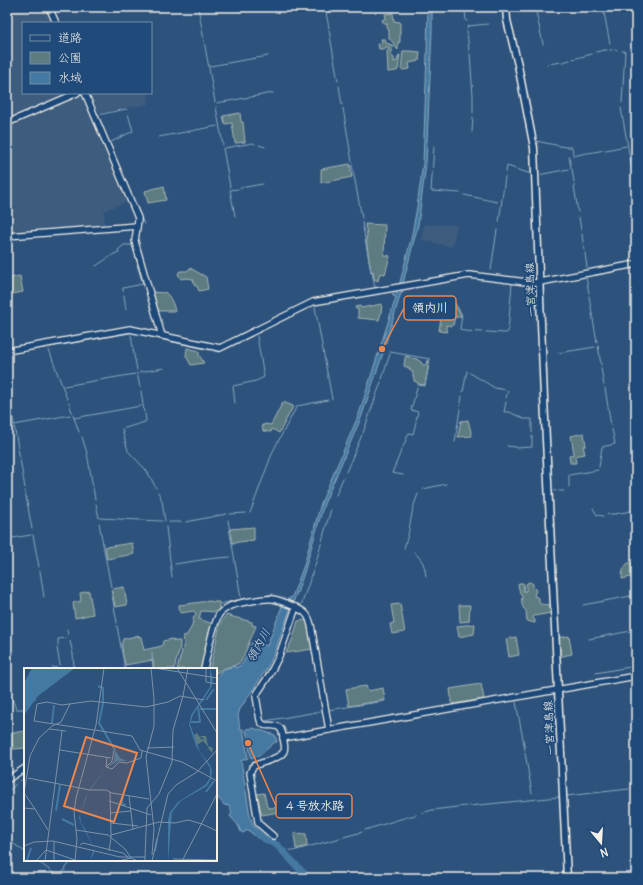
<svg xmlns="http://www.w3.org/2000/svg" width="643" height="885" viewBox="0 0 643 885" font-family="Delius,'Klee One',sans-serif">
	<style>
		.built { fill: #3e5c7e }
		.green { fill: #5c7c81; stroke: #a8b6b4 }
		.water { fill: #4479a2; stroke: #8aa9be }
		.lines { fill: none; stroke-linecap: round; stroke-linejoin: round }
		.stream { stroke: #8aa9be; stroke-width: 1 }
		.river { stroke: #4479a2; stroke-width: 7 }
		.tertiary-casing { stroke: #f4f1e8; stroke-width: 8 }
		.secondary-casing { stroke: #f4f1e8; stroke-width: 9 }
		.tertiary { stroke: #1f4a7a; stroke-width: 5.5 }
		.secondary { stroke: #1f4a7a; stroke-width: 6 }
		.labels { text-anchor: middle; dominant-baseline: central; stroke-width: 3.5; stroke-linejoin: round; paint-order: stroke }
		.street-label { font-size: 11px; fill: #f4f1e8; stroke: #1f4a7a }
		.water-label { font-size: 12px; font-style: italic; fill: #dadfde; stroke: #1f4a7a }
		.inset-river { fill: none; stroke: #4479a2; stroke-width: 2 }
		.inset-road { fill: none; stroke: #7d92a7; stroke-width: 1 }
		.view { fill: #ec874e; fill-opacity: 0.15; stroke: #ec874e; stroke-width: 2 }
		.inset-edge { fill: none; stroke: #f4f1e8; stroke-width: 2 }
		.leader { fill: none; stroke: #ec874e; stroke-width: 1.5 }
		.callout-dot { fill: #ec874e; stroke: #1f4a7a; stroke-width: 1.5 }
		.callout { fill: #1f4a7a; stroke: #ec874e; stroke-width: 1.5 }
		.callout-label { font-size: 12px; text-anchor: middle; font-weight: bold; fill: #f4f1e8 }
	</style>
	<rect width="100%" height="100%" fill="#2d527c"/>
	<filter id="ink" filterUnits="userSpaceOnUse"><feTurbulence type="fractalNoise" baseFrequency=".025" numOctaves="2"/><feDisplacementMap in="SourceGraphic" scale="8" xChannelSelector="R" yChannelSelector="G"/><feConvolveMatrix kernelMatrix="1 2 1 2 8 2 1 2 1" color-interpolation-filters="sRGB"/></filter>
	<g filter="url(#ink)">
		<g class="built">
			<path d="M7,7H46L53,23H23V93H67L7,119Z"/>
			<path d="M90,93H148L149,104L99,113Z"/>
			<path d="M79,96L85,98L128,201L104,211L105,227L7,235V126Z"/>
			<path d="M425,224L456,225L457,227L452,247L421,240L424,225Z"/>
		</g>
		<g class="green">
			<path d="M393,13L394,21L400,22V42H398V50C394,47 394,41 389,39V30L387,29V23H383L382,20L386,18L385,14Z"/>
			<path d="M381,39H385L386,43L392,45L393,48L390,54L394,58V62L397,61L399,55H400L398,70L396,71L388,72L387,51L389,50V47H385V49H379L378,44L382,43Z"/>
			<path d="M403,51H410L420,52L419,61L409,63L410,69L402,70L401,69Z"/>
			<path d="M240,113L241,122H243L245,142L235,143L232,123L225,124L223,116Z"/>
			<path d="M350,164L352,177L321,183V169Z"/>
			<path d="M164,186L166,200L148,203L145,191Z"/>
			<path d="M365,224L385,225L384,255L390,256L385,274L380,273L378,281L374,279L373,271L371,272L366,239L367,235Z"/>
			<path d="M190,268L206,277L208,289L199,291L197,286H195L193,279L186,278L181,279L178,274L179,272L180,271H187Z"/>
			<path d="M20,276L23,292L7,295V279Z"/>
			<path d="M153,292L164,293L165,292C170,296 174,305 175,311H157L151,293Z"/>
			<path d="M446,302L454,304L461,315L460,317H455L453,325L451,326L446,325V329L447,331L446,332L439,331L442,311L443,310L445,303Z"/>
			<path d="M382,304L381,313L379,320L358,318V309H356L355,307L360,306L361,308Z"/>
			<path d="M187,348L199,351V355L204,363L191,365L186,356Z"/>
			<path d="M406,356L409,357L411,358L417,359L418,360L421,362L423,365H426L427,361H429V362L425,385L418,384L417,382L414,381V378L413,376V372L410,370L409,368L404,366L405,358Z"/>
			<path d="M283,402L293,406V407L279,433L272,429L271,432L263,431L262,425H264L265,424L271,425Z"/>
			<path d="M468,420L472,436L458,437L461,421Z"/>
			<path d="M584,433L586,446H583L585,454L575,456L576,463H570L569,455L574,454L571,436Z"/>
			<path d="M254,527V540L232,543L230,529Z"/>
			<path d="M132,543L134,554L107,559L105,547Z"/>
			<path d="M628,563L635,564L636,576L622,579C622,572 623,568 628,563Z"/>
			<path d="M530,582L533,584V587L536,590L534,596L539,598V603C543,606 547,603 551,606V613L534,616L533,618L535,620V623L527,621L526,611C522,608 521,602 522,597L520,593L518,585L519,583H523L524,584L523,591H526V585L527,583Z"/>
			<path d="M124,587L127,605L115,607L112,589Z"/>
			<path d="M89,591L93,614L75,618L73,603L81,601L80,593Z"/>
			<path d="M209,601L214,602H219V610L218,612L201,611L199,619L213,624L202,669H177L184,644L183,636L187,635L192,626L193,619L196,614L194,611L180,613L179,605Z"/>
			<path d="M400,604L405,632L392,634L390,624L394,623L391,605Z"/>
			<path d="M459,605H470L469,621L460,622Z"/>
			<path d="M226,615L252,622V625L256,626L241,662C233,668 222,666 216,674V669H210L220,624Z"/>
			<path d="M307,620L313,649L286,653L293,638L298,621Z"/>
			<path d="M475,624L474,634L459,637L457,626Z"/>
			<path d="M136,636L141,637L144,650L162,646L163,641L172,639L174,641H180V647L174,669H154L153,660L125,665C124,657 120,647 123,639Z"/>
			<path d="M569,636L572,654L558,657L557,638Z"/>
			<path d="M516,637L519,655L509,657L506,639Z"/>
			<path d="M481,684L484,699L452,704L450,689Z"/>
			<path d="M366,686L368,691L383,688L385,700L349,706L346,689Z"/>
			<path d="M25,731V748L15,749H13L11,733Z"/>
			<path d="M264,793L267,807L270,808L278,807L279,812L262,815L257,794Z"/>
			<path d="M294,833L306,834L307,846L296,849Z"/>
		</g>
		<g class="water">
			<path d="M428,7H432V32L426,164L418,225L401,291L403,292V293H401L384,349L386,350H384L361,418L324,504L304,573L298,590L299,591L298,593L297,592L294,600L292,604L274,654L267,668L240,709L238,715L240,729H243L248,758L241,761L250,816L253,825L266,838L264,841L256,837L248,830L243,833L241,832L238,825L230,816L232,813L229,806L224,805L216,795V677L220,673V672L224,669L235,666V668L241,665L243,663L252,643L258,646L259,643L267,646L284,601L292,597L304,565L321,503L359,414L396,297L393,296V293L397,294L411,239L417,207L423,163L427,53Z"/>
			<path d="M253,728L275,735L277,742H275L259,756L251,758L246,729Z"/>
		</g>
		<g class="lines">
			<g class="stream">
				<path d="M198,7L215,102"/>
				<path d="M325,7L329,28"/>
				<path d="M535,7L543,44"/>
				<path d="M603,7L610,44"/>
				<path d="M439,9L461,7"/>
				<path d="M465,11L466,21H467"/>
				<path d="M467,28L468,26L488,24"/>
				<path d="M329,30L338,81"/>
				<path d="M467,31L469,51"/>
				<path d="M610,50H612"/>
				<path d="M615,50H617"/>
				<path d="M596,52L604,50H607"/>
				<path d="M470,54L473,96V113"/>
				<path d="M573,59L592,54"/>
				<path d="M547,64L563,62L570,60"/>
				<path d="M210,66L268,56"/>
				<path d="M339,86L342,105"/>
				<path d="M88,93L92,102"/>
				<path d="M217,103L273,93"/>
				<path d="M622,103L625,51H622"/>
				<path d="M216,107L223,145"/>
				<path d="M343,108L352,162"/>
				<path d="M621,108L636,192"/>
				<path d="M96,111L98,115L126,109L127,110"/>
				<path d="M472,132L473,117"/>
				<path d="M159,137L217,126"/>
				<path d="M536,141L565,147H572L573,154"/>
				<path d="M259,145L265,147"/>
				<path d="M434,146L431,191L460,193"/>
				<path d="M223,148L230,187"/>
				<path d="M225,148L253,143L255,144"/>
				<path d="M606,150L626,146"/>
				<path d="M588,153L605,150"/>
				<path d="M569,156L571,168"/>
				<path d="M573,156L587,153"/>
				<path d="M115,157L109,143L133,131L128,114"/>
				<path d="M118,164L144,224"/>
				<path d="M352,165L362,218"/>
				<path d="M572,169L574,182"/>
				<path d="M506,172L507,166L531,174"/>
				<path d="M538,175L569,169"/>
				<path d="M574,185L578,212"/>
				<path d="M240,188L263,184"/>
				<path d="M464,195L497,202"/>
				<path d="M235,216L230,190L238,189"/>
				<path d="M579,217L581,230"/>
				<path d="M362,222L371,272H372L375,288"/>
				<path d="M499,222L505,177"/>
				<path d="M582,234L584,250"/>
				<path d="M585,253L587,268"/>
				<path d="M96,266L114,254L119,252L118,250L124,245H132L137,262"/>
				<path d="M491,270L497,230"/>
				<path d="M622,270L636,268"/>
				<path d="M609,273L617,271"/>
				<path d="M592,276L603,274"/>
				<path d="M586,277L589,293"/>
				<path d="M123,291V288L143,284L137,265"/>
				<path d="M124,295L126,310"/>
				<path d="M589,296L597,342"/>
				<path d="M443,301L455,303L462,315L460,329L464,331L482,332"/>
				<path d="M315,305L379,294"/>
				<path d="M315,307L332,399"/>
				<path d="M486,332L506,333L508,332L512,283"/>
				<path d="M134,333L160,339"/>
				<path d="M255,334L308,308"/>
				<path d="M131,335L132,341"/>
				<path d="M163,340L210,350"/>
				<path d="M132,342L133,347"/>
				<path d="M598,345L601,365"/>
				<path d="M50,347L130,333"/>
				<path d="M133,349L134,354"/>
				<path d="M49,350L67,399"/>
				<path d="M214,351L220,352L252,336"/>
				<path d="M390,352L430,359L425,386L418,385"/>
				<path d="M558,353L595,347"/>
				<path d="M7,354L44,348"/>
				<path d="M134,355L137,370"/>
				<path d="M601,368L604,385"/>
				<path d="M140,372L164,368"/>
				<path d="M137,373L140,387"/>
				<path d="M470,373L495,388L506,390"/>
				<path d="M382,379L390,354"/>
				<path d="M7,384L25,488"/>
				<path d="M64,386L135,374"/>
				<path d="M605,388L611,426"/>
				<path d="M141,391L144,412"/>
				<path d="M463,392L467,371"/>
				<path d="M506,398L508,391"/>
				<path d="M506,402L504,412H510C513,415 520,415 523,419H532V433"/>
				<path d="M69,403L79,432"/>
				<path d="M235,403L233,386L256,381L264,377L257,336"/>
				<path d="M145,414L146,421L145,422L122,429L128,451L147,471L156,488"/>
				<path d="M74,418L141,406"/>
				<path d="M416,420L418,412L411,410L417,388"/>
				<path d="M14,425L70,415"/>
				<path d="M363,433L381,382"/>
				<path d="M82,437L87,453L95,499"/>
				<path d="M455,442L462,396"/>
				<path d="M507,446L516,447V448L532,447V436"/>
				<path d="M403,447L409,433L413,434L416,422"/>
				<path d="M402,449L392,473L403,475"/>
				<path d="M599,467L602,447L615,444L612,429"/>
				<path d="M346,472L362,435"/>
				<path d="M569,487V475L598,470"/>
				<path d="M423,489L446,484"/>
				<path d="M551,490L556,491"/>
				<path d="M25,491L32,529"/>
				<path d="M559,491H564"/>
				<path d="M158,492L162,501L165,521"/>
				<path d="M336,495L343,478"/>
				<path d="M96,504L99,518L162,521"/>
				<path d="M593,508L597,515L603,516"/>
				<path d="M250,513L273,451L297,406L328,400"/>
				<path d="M230,514L246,513"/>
				<path d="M607,514H615L636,510"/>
				<path d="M228,520L241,598"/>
				<path d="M169,522H181"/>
				<path d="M186,522L216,516L227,514"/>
				<path d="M99,523L111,587"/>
				<path d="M166,527L172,577"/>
				<path d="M33,535L39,567"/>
				<path d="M7,539L31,535"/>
				<path d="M404,548L408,535L413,508L418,494"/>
				<path d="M414,552C423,561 424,563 426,576"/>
				<path d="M175,564L208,559L230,557"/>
				<path d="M40,571L44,597"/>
				<path d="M111,590L117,623"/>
				<path d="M242,600L273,594"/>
				<path d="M220,604L237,600"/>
				<path d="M583,605L636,595"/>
				<path d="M301,606L316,562L331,509"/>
				<path d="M296,617L298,612"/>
				<path d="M117,626L125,669"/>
				<path d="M67,629L68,635"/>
				<path d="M589,639L636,630"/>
				<path d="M70,641L73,654L74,667"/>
				<path d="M58,645V639L66,638"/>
				<path d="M57,648L60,665"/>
				<path d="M284,649L294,622"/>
				<path d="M152,652L153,669"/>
				<path d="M52,667L63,669"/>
				<path d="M595,673L636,666"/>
				<path d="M7,690L10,693L16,709H25"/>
				<path d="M516,702L525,750"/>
				<path d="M328,710L385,701"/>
				<path d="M265,721L323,711"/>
				<path d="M525,753L532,793"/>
				<path d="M20,781L25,778"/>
				<path d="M633,789L636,788"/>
				<path d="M7,793L16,784"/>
				<path d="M566,796L629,789"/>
				<path d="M469,806L559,797"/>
				<path d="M422,813L432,810L466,806"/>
				<path d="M365,830L407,817L416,815"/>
				<path d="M7,839L25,852"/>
				<path d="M290,850L293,851L362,832"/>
				<path d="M36,860L56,875"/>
				<path d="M63,872L72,860"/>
				<path d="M59,878V877"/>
			</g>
			<path class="river" d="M257,833L265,839L277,845L308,878"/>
			<defs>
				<g id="tertiary">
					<path d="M49,7L56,23"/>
					<path d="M85,93L138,218V220L135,241L136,245L162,336"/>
					<path d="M7,123L77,93"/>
					<path d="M7,236L137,226"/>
					<path d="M7,351L130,329L220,348L313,302L469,275L535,283L636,264"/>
					<path d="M204,669C207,656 213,622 220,613C223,610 227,608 230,606C237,603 265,598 273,599C279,600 302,609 306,614C309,617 310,621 311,625L329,730"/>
					<path d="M283,738L636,676"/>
					<path d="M7,780L25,768"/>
					<path d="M273,836L259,824L258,822L250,773L252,768L254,766C261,762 281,759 284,751C286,747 283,740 283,736C282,731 281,727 276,726C269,724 264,729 260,720L256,696L258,692L270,674L279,656L296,607"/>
				</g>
				<path id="secondary" d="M506,7L507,20L518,65L534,148L544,398L567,878"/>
			</defs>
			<use href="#tertiary" class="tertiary-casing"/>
			<use href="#secondary" class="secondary-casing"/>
			<use href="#tertiary" class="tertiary"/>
			<use href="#secondary" class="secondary"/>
		</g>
	</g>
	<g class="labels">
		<g class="street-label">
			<text transform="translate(530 290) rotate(-92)">一宮津島線</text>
			<text transform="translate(549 728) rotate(-93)">一宮津島線</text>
		</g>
		<g class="water-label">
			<text transform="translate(258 645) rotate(-61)">領内川</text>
		</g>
	</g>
	<g transform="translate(24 668)">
		<rect width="193" height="193" fill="#2d527c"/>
		<path d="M173,65L178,72L180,71L176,68H182L184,78L189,80L188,85L185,81L182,83L185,80L179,73L173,77L170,67Z" fill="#5c7c81"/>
		<path d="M8,0H51L14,28L0,47V15ZM186,0L189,12L187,20L169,47L166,56L176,84L186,97L188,103L193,101L188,103L187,111L183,118L157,133L148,144L144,193V152L146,144L154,134L181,117L186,110V100L172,78L165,57L167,47L186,19ZM91,82L96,90L103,93H94L82,100L64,125L56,147L57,155L61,161L70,180V185L66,193L70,180L57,156L55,150L61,131L66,121L82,100L90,93Z" fill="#4479a2"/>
		<path class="inset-river" d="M74,18L79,20V35M182,32L190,21M0,33L12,32M79,35L75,55L91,82M176,41H193M167,54H176L174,38M28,55L30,37M182,124L190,113M99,128L98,136L102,137M32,143L36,117M38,151L50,157M131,183L133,171M3,192L7,180"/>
		<path class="inset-road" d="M127,0L130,31V58L122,89L130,161L128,187M130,0L193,10M153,0L193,65M182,0V14L193,16M159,28L164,0M25,61L42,63M70,62L10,53L13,36L23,34L38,37L67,33L122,39L144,34L156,28L180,32M71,62L108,68L116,82L158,94L193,113M123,80L150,79M36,82L87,90M83,89L82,99L88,101L95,94L103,95L117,90L118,83M82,99L88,93L90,82M4,110L66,122H82L88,125L125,131M86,124L87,167M105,128L109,161M85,133L127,147M0,140L11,141L24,162M11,141L0,125L6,88L15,70L28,58L37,54L46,36M86,145L107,143M87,155L114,158M178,156L193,163M52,162L84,167L101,181L107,190M87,170V167L135,154L151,155L164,152L178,156M56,177L59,175L99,185L104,189M0,178L10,174L29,173L96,189H121V193M22,182L51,192M85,183L87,170M121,189L123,140L135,126L148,94L149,62L159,28M149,191L193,192M12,193L22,182M21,193L38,63M30,193V173M51,193L53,171L50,144L52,130L72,57L80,0M94,193L107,190L114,193M128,193L144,126L152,117L173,104L193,82M158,193L193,126"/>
		<path class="view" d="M62,69L113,85L90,154L40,138Z"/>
		<rect width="193" height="193" class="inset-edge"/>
	</g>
	<path class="leader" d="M382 349L404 308M248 743L276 806"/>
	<g class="callout-dot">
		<circle cx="382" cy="349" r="4"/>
		<circle cx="248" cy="743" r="4"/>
	</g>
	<g class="callout">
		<rect x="404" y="296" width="52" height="24" rx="4"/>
		<rect x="276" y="794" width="76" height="24" rx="4"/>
	</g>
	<g class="callout-label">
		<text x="430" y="312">領内川</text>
		<text x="314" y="810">４号放水路</text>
	</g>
	<rect width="643" height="885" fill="none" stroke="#1f4a7a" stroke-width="24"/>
	<rect x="12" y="12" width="619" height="861" fill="none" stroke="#f4f1e8" stroke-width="1.5" filter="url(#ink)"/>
	<rect x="22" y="22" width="130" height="72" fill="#1f4a7a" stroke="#748da6"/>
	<rect x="30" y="35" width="20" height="6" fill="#1f4a7a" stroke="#748da6"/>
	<text x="58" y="42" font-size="12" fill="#f4f1e8">道路</text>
	<rect x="30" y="52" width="20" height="12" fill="#5c7c81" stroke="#748da6"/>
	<text x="58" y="62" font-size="12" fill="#f4f1e8">公園</text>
	<rect x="30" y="72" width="20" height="12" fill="#4479a2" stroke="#748da6"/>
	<text x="58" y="82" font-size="12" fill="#f4f1e8">水域</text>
	<g transform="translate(601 843) rotate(162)" stroke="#1f4a7a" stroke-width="3" paint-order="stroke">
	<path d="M0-3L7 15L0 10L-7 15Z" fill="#f4f1e8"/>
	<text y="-6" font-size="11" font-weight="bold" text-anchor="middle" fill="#f4f1e8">N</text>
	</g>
</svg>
